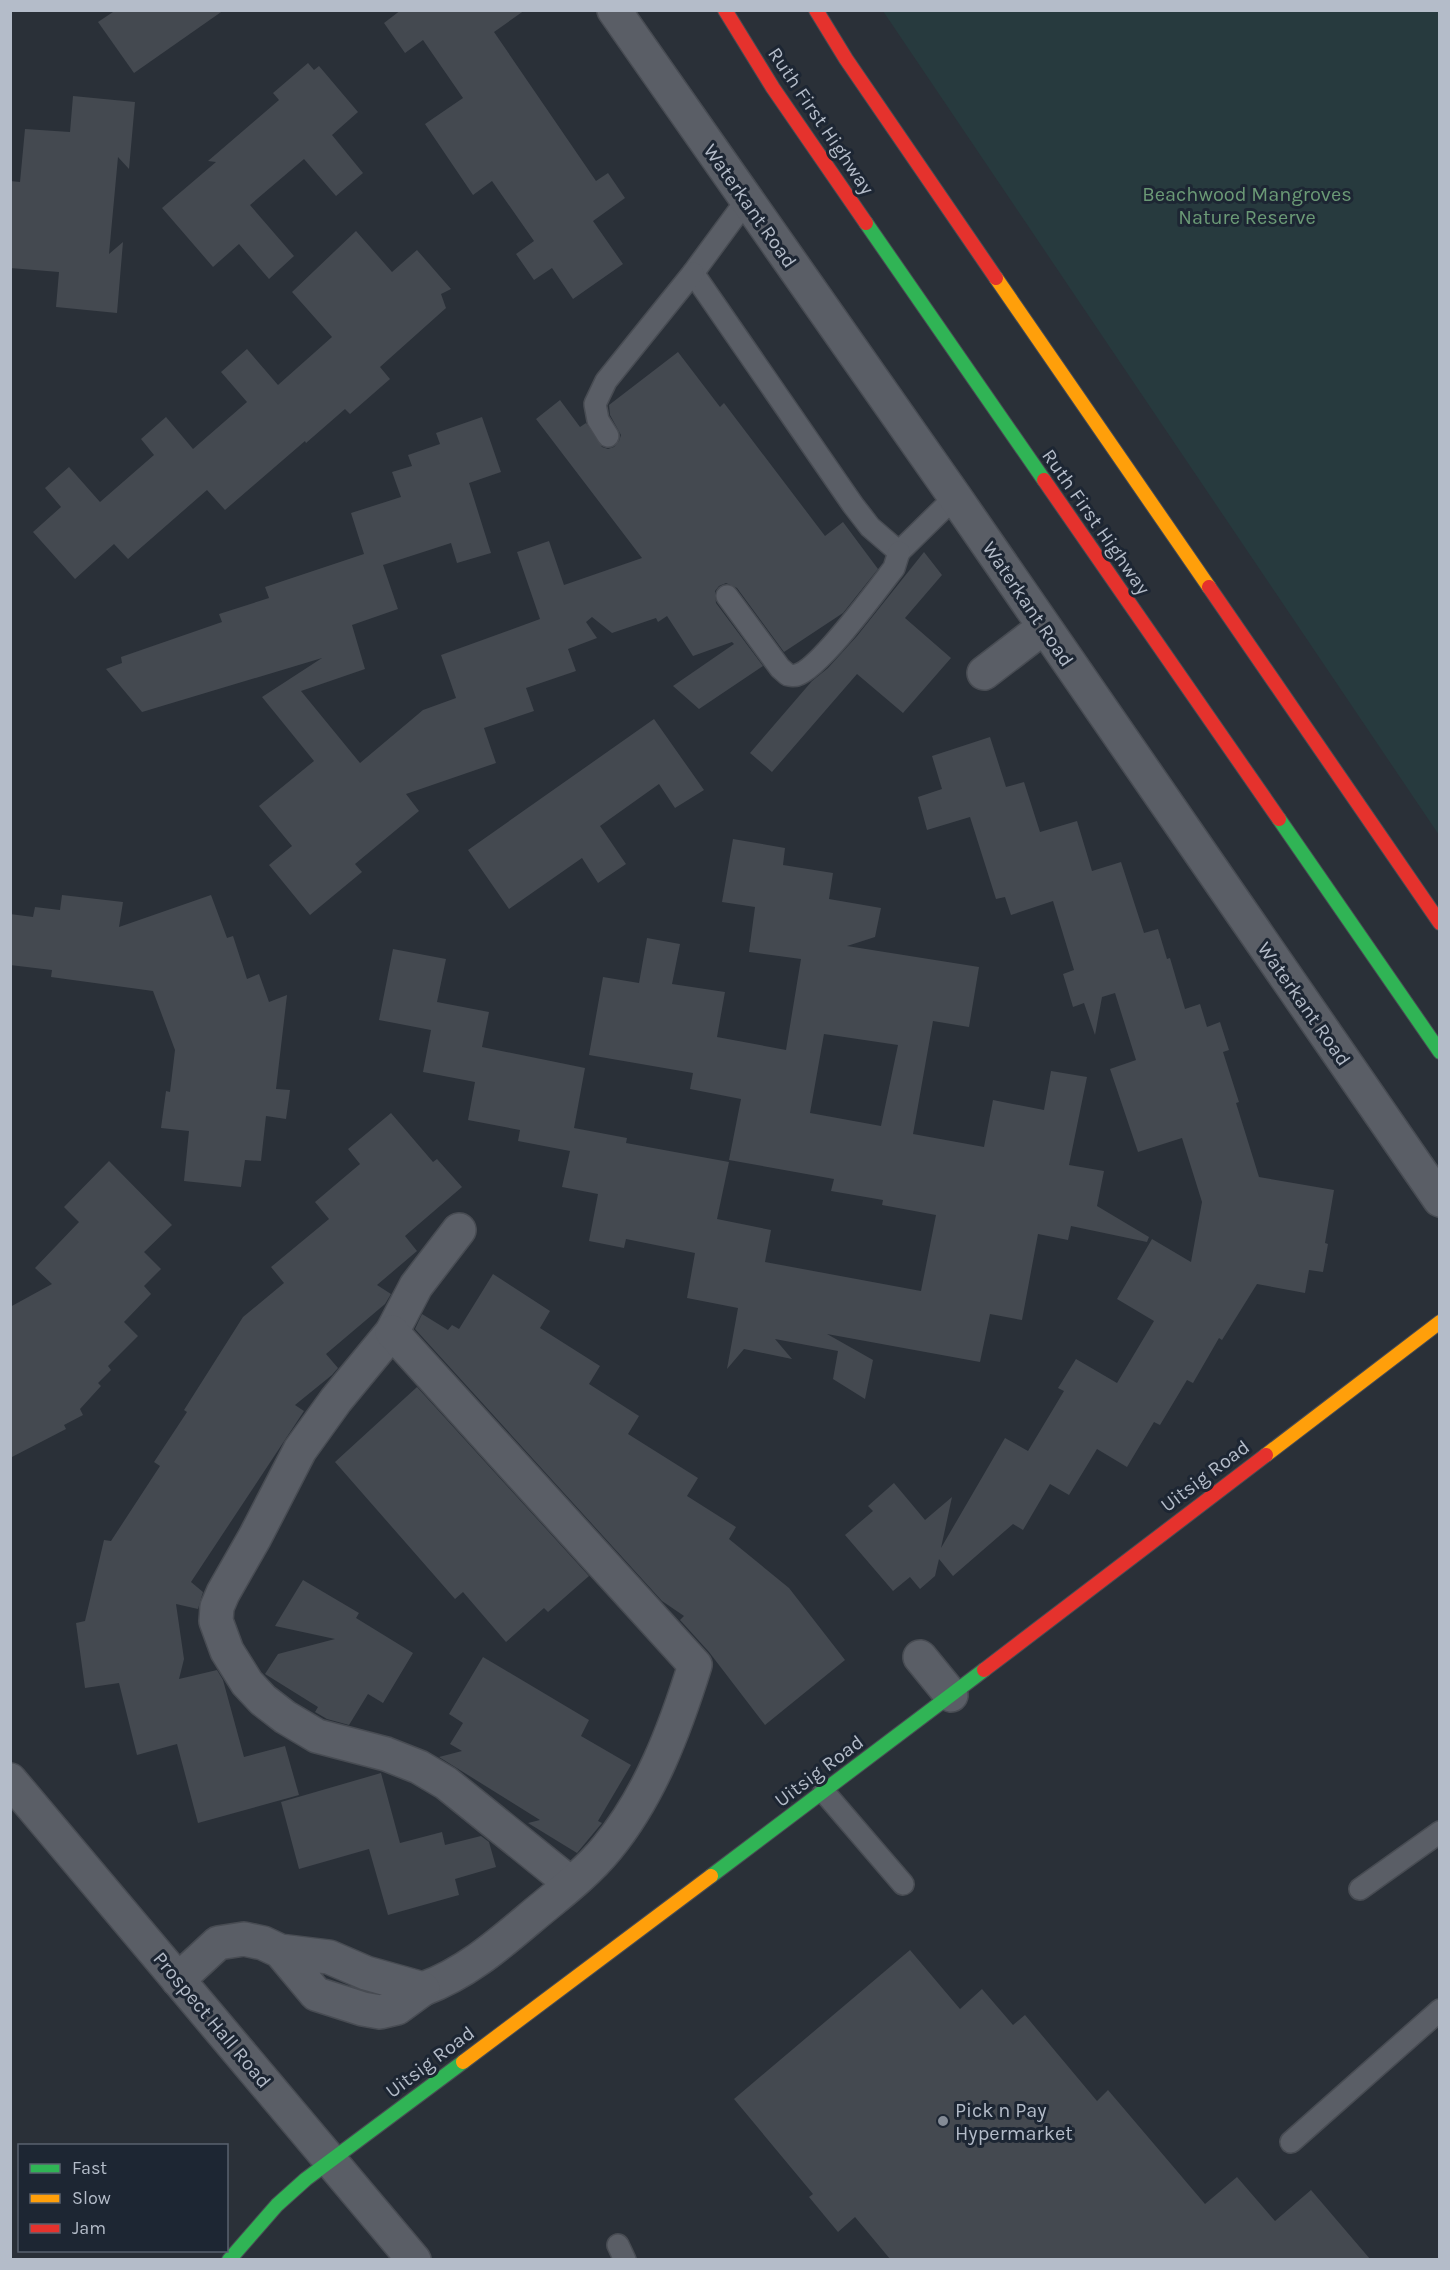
<svg xmlns="http://www.w3.org/2000/svg" width="1450" height="2270" viewBox="0 0 1450 2270" font-family="Karla,sans-serif">
	<style>
		.green { fill: #273a3e }
		.building { fill: #444950; fill-rule: evenodd }
		.lines { fill: none; stroke-linecap: round; stroke-linejoin: round }
		.lane-casing { stroke: #484c53; stroke-width: 24 }
		.street-casing { stroke: #484c53; stroke-width: 36 }
		.fast-casing { stroke: #484c53; stroke-width: 16 }
		.slow-casing { stroke: #484c53; stroke-width: 16 }
		.jam-casing { stroke: #484c53; stroke-width: 16 }
		.lane { stroke: #5a5e66; stroke-width: 21 }
		.street { stroke: #5a5e66; stroke-width: 33 }
		.fast { stroke: #30b455; stroke-width: 14 }
		.slow { stroke: #ff9f0a; stroke-width: 14 }
		.jam { stroke: #e5322d; stroke-width: 14 }
		.poi-dot { fill: #848b96; stroke: #1d2633; stroke-width: 2 }
		.labels { text-anchor: middle; dominant-baseline: central; stroke-width: 6; stroke-linejoin: round; paint-order: stroke }
		.street-label { font-size: 20px; fill: #b4bcc9; stroke: #1d2633 }
		.park-label { font-size: 20px; fill: #6b9a76; stroke: #1d2633 }
		.poi-label { font-size: 20px; fill: #b4bcc9; stroke: #1d2633; text-anchor: start }
	</style>
	<rect width="100%" height="100%" fill="#2a3038"/>
	<path class="green" d="M883,11H1439V835Z"/>
	<g class="building">
		<path d="M116,10H224L134,73L98,22Z"/>
		<path d="M401,10H525L494,32L596,181L608,173L625,198L593,221L623,264L573,299L552,268L534,280L516,254L534,241L492,181L473,195L425,124L463,98L423,40L405,53L384,23Z"/>
		<path d="M308,63L314,70L319,66L358,112L332,135L363,173L336,196L304,159L250,205L294,256L269,279L239,244L213,267L162,208L216,162L208,161L279,100L273,93Z"/>
		<path d="M73,96L135,102L129,169L118,157L109,254L123,242L117,313L56,307L59,272L10,268V181L20,182L25,129L70,132Z"/>
		<path d="M356,231L392,272L417,250L451,289L441,294L446,308L380,367L390,379L350,414L345,409L306,443L305,441L225,510L207,490L128,559L114,544L75,579L33,532L61,507L45,488L69,467L100,502L154,455L141,439L166,417L193,449L247,402L221,372L247,349L278,385L332,337L292,292Z"/>
		<path d="M678,352L720,407L724,403L825,536L843,522L878,569L843,613L784,652L737,588L726,583L719,586L715,591L716,603L763,666L699,709L673,686L734,644L732,642L693,656L667,616L658,622L656,618L612,633L592,617L586,622L597,638L568,649L576,671L526,688L534,711L484,728L496,763L406,794L419,811L355,864L362,872L310,915L269,865L292,846L259,806L314,761L262,697L322,658L142,712L106,669L122,663L121,657L222,622L219,614L269,598L265,587L364,554L351,513L401,497L392,472L412,466L408,455L440,444L436,433L482,417L501,472L469,483L491,553L457,563L451,543L383,565L398,609L352,625L365,669L301,691L360,763L423,710L456,698L441,655L540,619L517,552L549,541L564,585L642,558L536,419L560,400L580,427L586,423L602,447L608,449L614,447L619,441L621,435L610,415L609,405Z"/>
		<path d="M924,552L942,575L905,618L951,658L903,713L857,674L772,772L750,753L812,681L828,668L857,636Z"/>
		<path d="M654,719L704,790L675,808L659,784L600,826L626,864L598,883L582,858L509,909L468,850Z"/>
		<path d="M990,737L1006,787L1024,782L1040,832L1077,821L1092,871L1121,862L1144,933L1158,929L1167,959L1170,958L1185,1009L1200,1004L1207,1027L1220,1022L1229,1050L1223,1052L1239,1102L1236,1103L1259,1177L1334,1190L1325,1243L1328,1244L1323,1272L1309,1270L1305,1293L1257,1284L1222,1340L1219,1338L1193,1383L1187,1380L1160,1425L1154,1422L1127,1467L1097,1449L1069,1495L1050,1484L1023,1530L1013,1524L953,1576L939,1559L935,1576L920,1589L910,1577L893,1591L845,1535L873,1511L868,1506L894,1483L925,1520L952,1497L941,1548L1005,1438L1028,1451L1064,1391L1058,1388L1076,1359L1117,1383L1154,1321L1117,1299L1152,1239L1191,1262L1202,1202L1182,1138L1138,1152L1110,1069L1136,1060L1115,993L1102,997L1095,1035L1084,1003L1073,1007L1063,974L1074,970L1053,901L1011,915L1005,897L996,899L970,817L927,830L918,797L942,789L932,756Z"/>
		<path d="M733,839L785,848L783,865L833,873L829,899L881,908L875,937L847,946L979,967L969,1027L933,1021L913,1134L984,1147L993,1100L1044,1110L1051,1071L1087,1077L1069,1165L1104,1171L1097,1206L1149,1237L1147,1242L1071,1226L1068,1240L1038,1234L1022,1320L990,1314L980,1362L827,1334L873,1360L865,1399L833,1379L838,1351L775,1339L792,1359L744,1349L727,1369L738,1308L687,1298L695,1253L626,1239L624,1248L589,1241L598,1194L562,1187L570,1151L518,1141L520,1130L468,1120L475,1082L423,1072L431,1030L379,1020L393,949L446,959L437,1002L489,1012L482,1047L585,1068L574,1128L627,1138L626,1143L729,1162L717,1219L771,1230L765,1262L921,1291L936,1215L882,1205L883,1200L831,1191L834,1179L729,1160L741,1099L690,1089L693,1073L589,1055L603,977L639,983L647,938L680,944L672,984L725,992L717,1037L786,1050L801,959L749,952L755,907L722,902ZM824,1034L898,1045L881,1126L810,1113Z"/>
		<path d="M62,895L123,902L119,927L211,895L227,938L233,936L247,979L259,974L269,1002L287,995L276,1089L290,1090L286,1119L266,1116L261,1161L245,1160L241,1187L184,1181L189,1131L161,1128L166,1091L170,1092L175,1050L153,991L51,977L52,970L10,965V914L33,917L35,907L60,910Z"/>
		<path d="M391,1113L433,1162L437,1159L462,1187L405,1236L417,1251L377,1285L391,1294L385,1304L326,1354L338,1368L332,1375L295,1405L304,1411L191,1582L203,1592L198,1609L176,1604L184,1659L179,1679L217,1670L223,1680L244,1757L285,1746L299,1795L198,1823L177,1744L137,1755L119,1683L85,1688L76,1623L85,1621L104,1540L111,1541L160,1466L154,1462L187,1412L184,1410L243,1317L284,1283L271,1267L329,1219L315,1202L360,1164L348,1149Z"/>
		<path d="M109,1161L172,1225L144,1252L161,1269L144,1286L151,1294L124,1322L138,1336L108,1366L111,1370L98,1383L101,1386L80,1409L83,1415L64,1425L66,1429L10,1458V1307L52,1284L35,1268L79,1222L64,1207Z"/>
		<path d="M493,1274L550,1311L540,1328L600,1366L589,1384L639,1416L628,1434L698,1478L687,1496L736,1527L729,1539L789,1588L845,1660L765,1725L709,1652L680,1620L684,1616L662,1601L415,1329L422,1314L448,1330L452,1325L459,1329Z"/>
		<path d="M417,1387L589,1576L548,1612L544,1608L506,1642L463,1592L455,1599L335,1462Z"/>
		<path d="M303,1580L359,1613L356,1618L413,1653L383,1703L368,1694L349,1725L327,1719L315,1712L318,1707L265,1674L278,1654L335,1639L275,1626Z"/>
		<path d="M483,1657L589,1720L581,1736L631,1765L598,1821L602,1823L577,1853L528,1823L540,1820L439,1757L462,1751L450,1744L463,1723L449,1714Z"/>
		<path d="M381,1773L400,1843L442,1832L445,1845L481,1836L489,1842L496,1867L455,1879L459,1895L388,1915L369,1849L299,1869L281,1802Z"/>
		<path d="M910,1950L960,2009L982,1989L1013,2025L1025,2015L1097,2101L1108,2090L1205,2204L1237,2177L1275,2221L1311,2190L1370,2259H890L855,2217L838,2232L809,2197L813,2194L734,2099Z"/>
	</g>
	<g class="lines">
		<defs>
			<g id="lane">
				<path d="M746,201L693,273L853,505L870,527L899,552L955,497"/>
				<path d="M608,436L598,420L595,404L606,381L693,273"/>
				<path d="M727,596L780,668L788,675C791,675 794,676 797,675C819,669 877,590 894,568L899,552"/>
				<path d="M824,1792L903,1884"/>
				<path d="M1360,1889L1440,1832"/>
				<path d="M1291,2142L1440,2010"/>
				<path d="M618,2245L625,2260"/>
			</g>
			<g id="street">
				<path d="M614,10L955,497L1440,1200"/>
				<path d="M984,673L1044,627"/>
				<path d="M459,1230L416,1286L392,1332L336,1400L300,1450L255,1537L223,1593L217,1607L216,1621L227,1651L247,1683L263,1700L285,1717L317,1736L386,1754L419,1767L446,1783L570,1883"/>
				<path d="M392,1332L695,1665C675,1729 650,1796 607,1848C585,1875 555,1897 529,1919C496,1947 464,1974 423,1989"/>
				<path d="M920,1657L951,1695"/>
				<path d="M10,1780L414,2260"/>
				<path d="M178,1980L218,1943L244,1939L263,1943L280,1951L329,1957L366,1973L423,1989L397,2008L380,2012L363,2009L316,1994L280,1951"/>
			</g>
			<g id="fast">
				<path d="M866,223L1044,480"/>
				<path d="M1279,819L1440,1052"/>
				<path d="M711,1876L984,1670"/>
				<path d="M229,2260L277,2205L306,2179L463,2062"/>
			</g>
			<g id="slow">
				<path d="M996,278L1209,587"/>
				<path d="M1266,1455L1440,1322"/>
				<path d="M463,2062L711,1876"/>
			</g>
			<g id="jam">
				<path d="M725,10L773,88L866,223"/>
				<path d="M816,10L846,59L996,278"/>
				<path d="M1044,480L1279,819"/>
				<path d="M1209,587L1440,923"/>
				<path d="M984,1670L1266,1455"/>
			</g>
		</defs>
		<use href="#lane" class="lane-casing"/>
		<use href="#street" class="street-casing"/>
		<use href="#fast" class="fast-casing"/>
		<use href="#slow" class="slow-casing"/>
		<use href="#jam" class="jam-casing"/>
		<use href="#lane" class="lane"/>
		<use href="#street" class="street"/>
		<use href="#fast" class="fast"/>
		<use href="#slow" class="slow"/>
		<use href="#jam" class="jam"/>
	</g>
	<circle class="poi-dot" cx="943" cy="2121" r="6"/>
	<g class="labels">
		<g class="street-label">
			<text transform="translate(821 121) rotate(56)">Ruth First Highway</text>
			<text transform="translate(750 206) rotate(55)">Waterkant Road</text>
			<text transform="translate(1096 522) rotate(55)">Ruth First Highway</text>
			<text transform="translate(1028 604) rotate(56)">Waterkant Road</text>
			<text transform="translate(1304 1004) rotate(55)">Waterkant Road</text>
			<text transform="translate(1205 1476) rotate(-37)">Uitsig Road</text>
			<text transform="translate(819 1771) rotate(-37)">Uitsig Road</text>
			<text transform="translate(212 2020) rotate(50)">Prospect Hall Road</text>
			<text transform="translate(430 2062) rotate(-37)">Uitsig Road</text>
		</g>
		<g class="park-label">
			<text x="1247" y="194">Beachwood Mangroves<tspan x="1247" dy="23">Nature Reserve</tspan></text>
		</g>
		<g class="poi-label">
			<text x="955" y="2110">Pick n Pay<tspan x="955" dy="23">Hypermarket</tspan></text>
		</g>
	</g>
	<rect width="1450" height="2270" fill="none" stroke="#b4bcc9" stroke-width="24"/>
	<rect x="18" y="2144" width="210" height="108" fill="#1d2633" stroke="#59626f" stroke-width="1.5"/>
	<rect x="30" y="2164" width="30" height="9" fill="#30b455" stroke="#59626f" stroke-width="1.5"/>
	<text x="72" y="2174" font-size="18" fill="#b4bcc9">Fast</text>
	<rect x="30" y="2194" width="30" height="9" fill="#ff9f0a" stroke="#59626f" stroke-width="1.5"/>
	<text x="72" y="2204" font-size="18" fill="#b4bcc9">Slow</text>
	<rect x="30" y="2224" width="30" height="9" fill="#e5322d" stroke="#59626f" stroke-width="1.5"/>
	<text x="72" y="2234" font-size="18" fill="#b4bcc9">Jam</text>
</svg>
